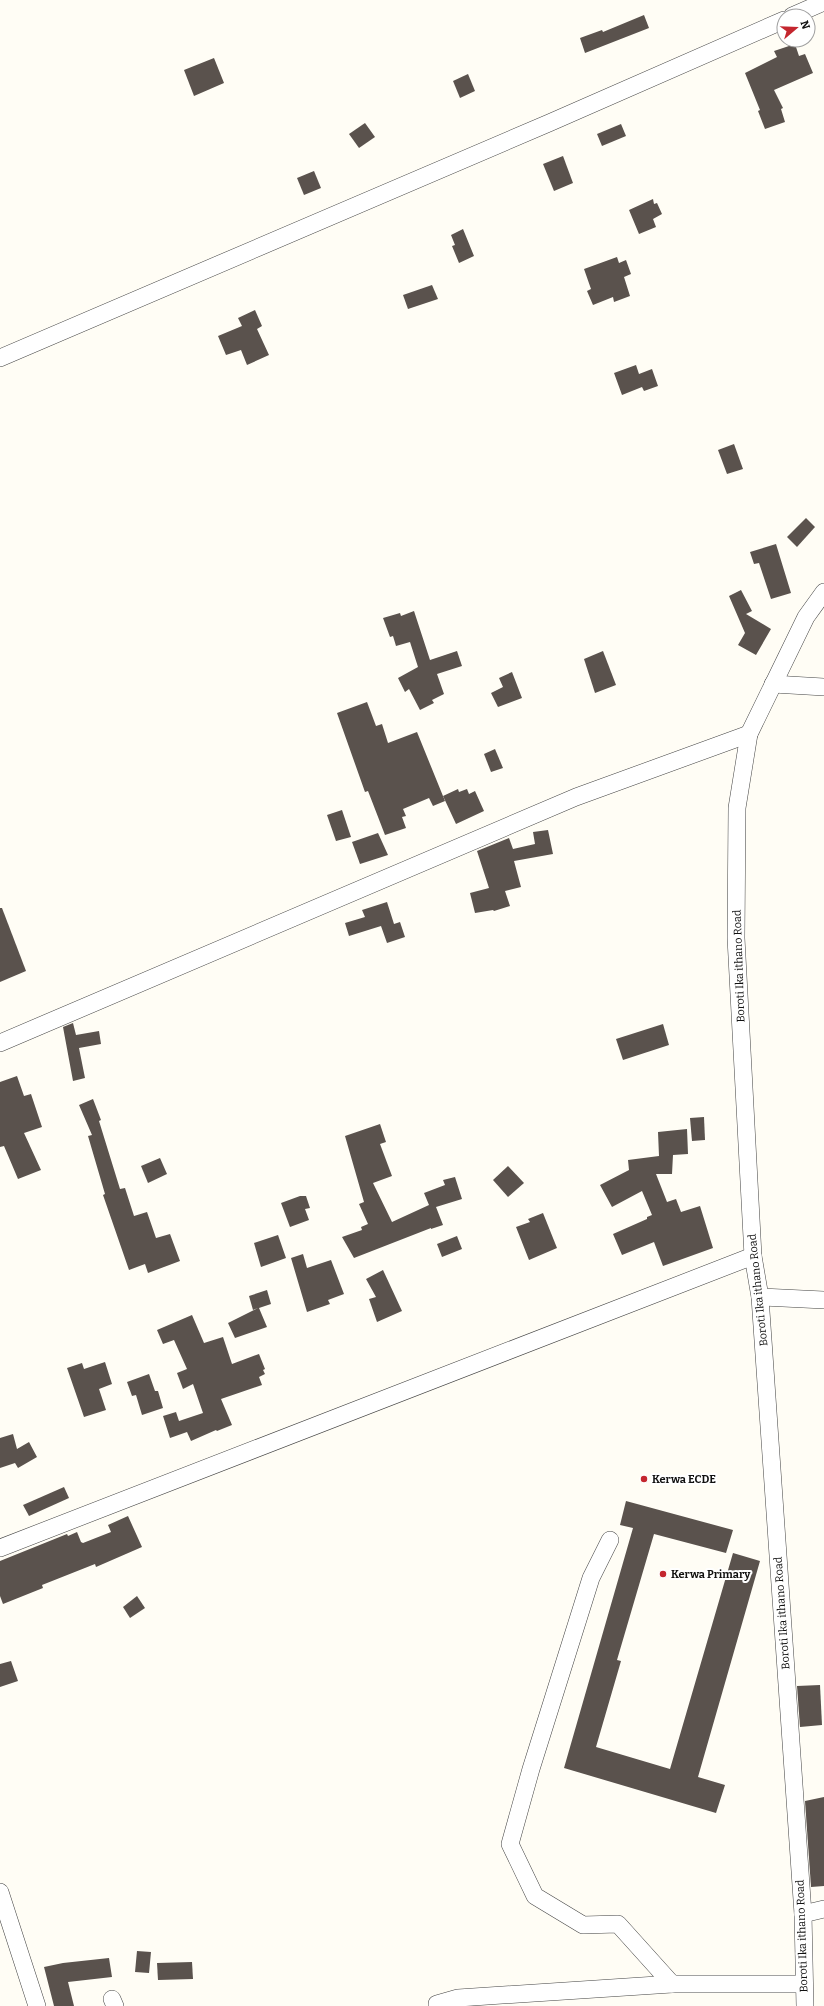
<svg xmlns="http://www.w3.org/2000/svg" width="824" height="2006" viewBox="0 0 824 2006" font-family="Bitter,serif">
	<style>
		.building { fill: #5a524d }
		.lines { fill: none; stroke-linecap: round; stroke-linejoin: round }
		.minor-casing { stroke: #444; stroke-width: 18 }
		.minor { stroke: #fff; stroke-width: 17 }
		.poi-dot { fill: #c4262e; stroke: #fff; stroke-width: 1.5 }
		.labels { text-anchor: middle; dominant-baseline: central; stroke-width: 4; stroke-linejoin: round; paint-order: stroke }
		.street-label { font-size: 11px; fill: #111; stroke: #fff }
		.poi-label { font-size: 11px; font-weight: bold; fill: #111; stroke: #fff; text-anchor: start }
	</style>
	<rect width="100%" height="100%" fill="#fffdf5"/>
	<g class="building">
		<path d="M644,15L649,28L585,53L580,38L602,30L603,32Z"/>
		<path d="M795,44L799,56L805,54L813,73L774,90L783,108L781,109L785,122L765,129L758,111L760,110L745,73L777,57L774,51Z"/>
		<path d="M214,58L224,83L194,96L184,70Z"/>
		<path d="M468,74L475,91L460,98L453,81Z"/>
		<path d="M365,123L375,137L359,148L349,134Z"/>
		<path d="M621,124L626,136L602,146L597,134Z"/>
		<path d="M563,156L573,183L554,191L543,164Z"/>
		<path d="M314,171L321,188L304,195L297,178Z"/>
		<path d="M653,199L654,204L657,203L662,214L653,219L656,227L639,234L629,210Z"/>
		<path d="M463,229L474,256L459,263L452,246L455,245L451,235Z"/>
		<path d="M617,257L619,263L626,260L631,274L624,277L630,296L614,302L613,297L593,305L587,291L591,289L584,269Z"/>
		<path d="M432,285L438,299L408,309L403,295Z"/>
		<path d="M255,310L262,326L257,329L269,355L247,365L241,350L226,355L218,336L242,326L238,318Z"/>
		<path d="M636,365L639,374L652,369L658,386L644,391L642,387L622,395L614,373Z"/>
		<path d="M734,444L743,469L727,474L718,450Z"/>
		<path d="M806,518L815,527L797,547L787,537Z"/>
		<path d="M776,544L791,593L771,599L759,563L754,564L750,552Z"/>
		<path d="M741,590L752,611L746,614L771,629L756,655L738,645L745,633L729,596Z"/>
		<path d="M414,611L430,660L457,651L462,666L437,674L444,694L432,700L434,703L420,710L409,689L405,692L398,678L418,667L410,642L396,646L393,636L390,637L383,618L400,613L401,616Z"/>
		<path d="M603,651L616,685L595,693L584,659Z"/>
		<path d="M512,672L522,698L498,707L491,693L503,687L499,678Z"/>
		<path d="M367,702L376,726L382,724L388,743L417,732L445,801L433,806L429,798L403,809L406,816L402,817L406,828L385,835L368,791L365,792L337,713Z"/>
		<path d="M495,749L503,768L491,772L484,754Z"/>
		<path d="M458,789L459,792L467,789L469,794L475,791L484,811L456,824L443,796Z"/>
		<path d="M342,810L351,837L336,841L327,815Z"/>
		<path d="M548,830L553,854L514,861L521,887L505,891L510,906L494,911L493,910L475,913L470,893L489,888L477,851L509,838L513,849L535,844L533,832Z"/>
		<path d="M378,833L388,855L360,864L352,842Z"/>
		<path d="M387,902L394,924L400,922L405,937L387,943L381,926L349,936L345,923L365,917L362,910Z"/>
		<path d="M0,908H2L26,971L0,982Z"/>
		<path d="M73,1023L76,1035L99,1031L101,1044L79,1048L85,1078L73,1081L63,1027Z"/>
		<path d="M663,1024L669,1045L623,1060L616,1039Z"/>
		<path d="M17,1076L24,1096L31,1094L42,1127L24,1133L41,1170L18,1179L4,1146L0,1147V1082Z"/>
		<path d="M93,1099L101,1120L99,1121L120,1189L125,1188L134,1216L147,1212L156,1238L170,1234L180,1261L148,1273L145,1264L129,1270L103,1195L105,1194L88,1136L92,1135L79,1105Z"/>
		<path d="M704,1117L705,1140L692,1141L690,1118Z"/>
		<path d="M380,1124L386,1142L380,1144L392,1176L373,1183L392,1222L429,1205L424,1193L445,1185L443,1180L455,1177L462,1199L436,1207L443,1225L431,1229V1228L354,1258L342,1237L362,1230L361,1227L368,1224L359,1204L364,1202L345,1136Z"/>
		<path d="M687,1129L688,1154L673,1155L672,1174H656L667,1202L676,1199L681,1212L700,1206L713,1248L663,1266L654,1242L622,1255L613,1234L647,1219V1217L652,1215L642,1191L612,1207L600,1185L629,1170L628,1160L659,1156L658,1132Z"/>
		<path d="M160,1158L167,1174L148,1183L141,1166Z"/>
		<path d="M508,1166L524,1183L508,1197L493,1180Z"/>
		<path d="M300,1196H306L310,1208L305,1209L309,1220L290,1227L281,1203Z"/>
		<path d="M543,1213L557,1248L529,1260L516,1227L530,1222L528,1219Z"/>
		<path d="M278,1235L286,1258L261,1267L254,1243Z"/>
		<path d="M457,1236L462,1249L442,1257L437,1244Z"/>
		<path d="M303,1254L307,1268L331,1260L344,1294L328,1300L330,1304L307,1312L291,1258Z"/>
		<path d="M383,1270L402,1311L377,1322L369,1299L376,1297L366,1279Z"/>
		<path d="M267,1290L271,1304L259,1308L267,1327L235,1338L228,1323L258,1308L253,1310L249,1296Z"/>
		<path d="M192,1315L204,1343L223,1337L232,1364L259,1354L265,1369L263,1370L265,1374L259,1377L262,1385L221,1399L232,1425L217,1431L216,1430L191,1441L187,1432L170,1438L163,1416L176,1412L179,1421L203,1413L193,1384L183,1389L177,1373L187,1369L174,1340L163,1344L157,1330Z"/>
		<path d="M105,1362L112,1384L99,1389L106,1410L84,1417L67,1368L82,1363L84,1369Z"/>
		<path d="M149,1374L155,1391H158L163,1408L142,1415L136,1395L132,1396L127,1382Z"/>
		<path d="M13,1434L17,1449L29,1442L37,1457L18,1468L15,1463L0,1468V1438Z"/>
		<path d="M64,1487L69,1498L29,1516L23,1505Z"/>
		<path d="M626,1501L733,1530L726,1553L654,1534L617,1660L621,1661L596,1747L670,1769L733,1553L760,1561L698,1777L725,1785L716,1813L564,1768L633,1528L620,1525Z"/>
		<path d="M128,1516L142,1547L96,1567L95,1564L42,1585L43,1588L3,1604L0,1596V1561L67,1534L68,1536L77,1532L81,1542L83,1543L111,1532L108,1525Z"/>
		<path d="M137,1596L145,1608L130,1618L123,1607Z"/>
		<path d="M11,1661L18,1681L0,1687V1664Z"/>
		<path d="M820,1685L822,1725L800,1727L797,1686Z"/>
		<path d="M824,1797V1886L811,1887L805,1801Z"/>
		<path d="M137,1951L151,1952L149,1973L135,1972Z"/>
		<path d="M109,1958L112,1977L68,1982L74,2006H54L44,1967L63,1963Z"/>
		<path d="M192,1962L193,1979L158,1980L157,1963Z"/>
	</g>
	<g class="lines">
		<defs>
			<g id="minor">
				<path d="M792,16L824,2"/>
				<path d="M0,358L549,123L784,20"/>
				<path d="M773,684L824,687"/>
				<path d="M0,1043L576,797L749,734"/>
				<path d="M760,1297L824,1300"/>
				<path d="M610,1540L591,1578L531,1769L510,1844L535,1896L583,1925L618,1924L672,1984"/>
				<path d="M0,1548L753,1256"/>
				<path d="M0,1892L37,2006"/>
				<path d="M803,1914L824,1909"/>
				<path d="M112,1999L115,2006"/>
				<path d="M437,2006V2004L458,1998L672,1984H803"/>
				<path d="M805,2006L803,1914L760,1297L753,1256L736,938L737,808L749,734L806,617L824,592"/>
			</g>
		</defs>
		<use href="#minor" class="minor-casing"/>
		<use href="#minor" class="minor"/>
	</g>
	<g class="poi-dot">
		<circle cx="644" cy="1479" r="4"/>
		<circle cx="663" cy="1574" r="4"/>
	</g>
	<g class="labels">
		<g class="street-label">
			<text transform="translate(739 966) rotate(-92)">Boroti Ika ithano Road</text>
			<text transform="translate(758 1290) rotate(-96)">Boroti Ika ithano Road</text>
			<text transform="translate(782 1613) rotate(-94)">Boroti Ika ithano Road</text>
			<text transform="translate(802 1936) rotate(-92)">Boroti Ika ithano Road</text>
		</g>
		<g class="poi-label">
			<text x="652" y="1479">Kerwa ECDE</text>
			<text x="671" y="1574">Kerwa Primary</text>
		</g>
	</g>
	<g transform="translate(796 28) rotate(71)"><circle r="19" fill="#ffffff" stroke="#a0a0a0"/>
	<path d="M0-3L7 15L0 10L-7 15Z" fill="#c4262e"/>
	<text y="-6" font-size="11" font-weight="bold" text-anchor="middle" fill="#111111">N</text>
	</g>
</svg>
